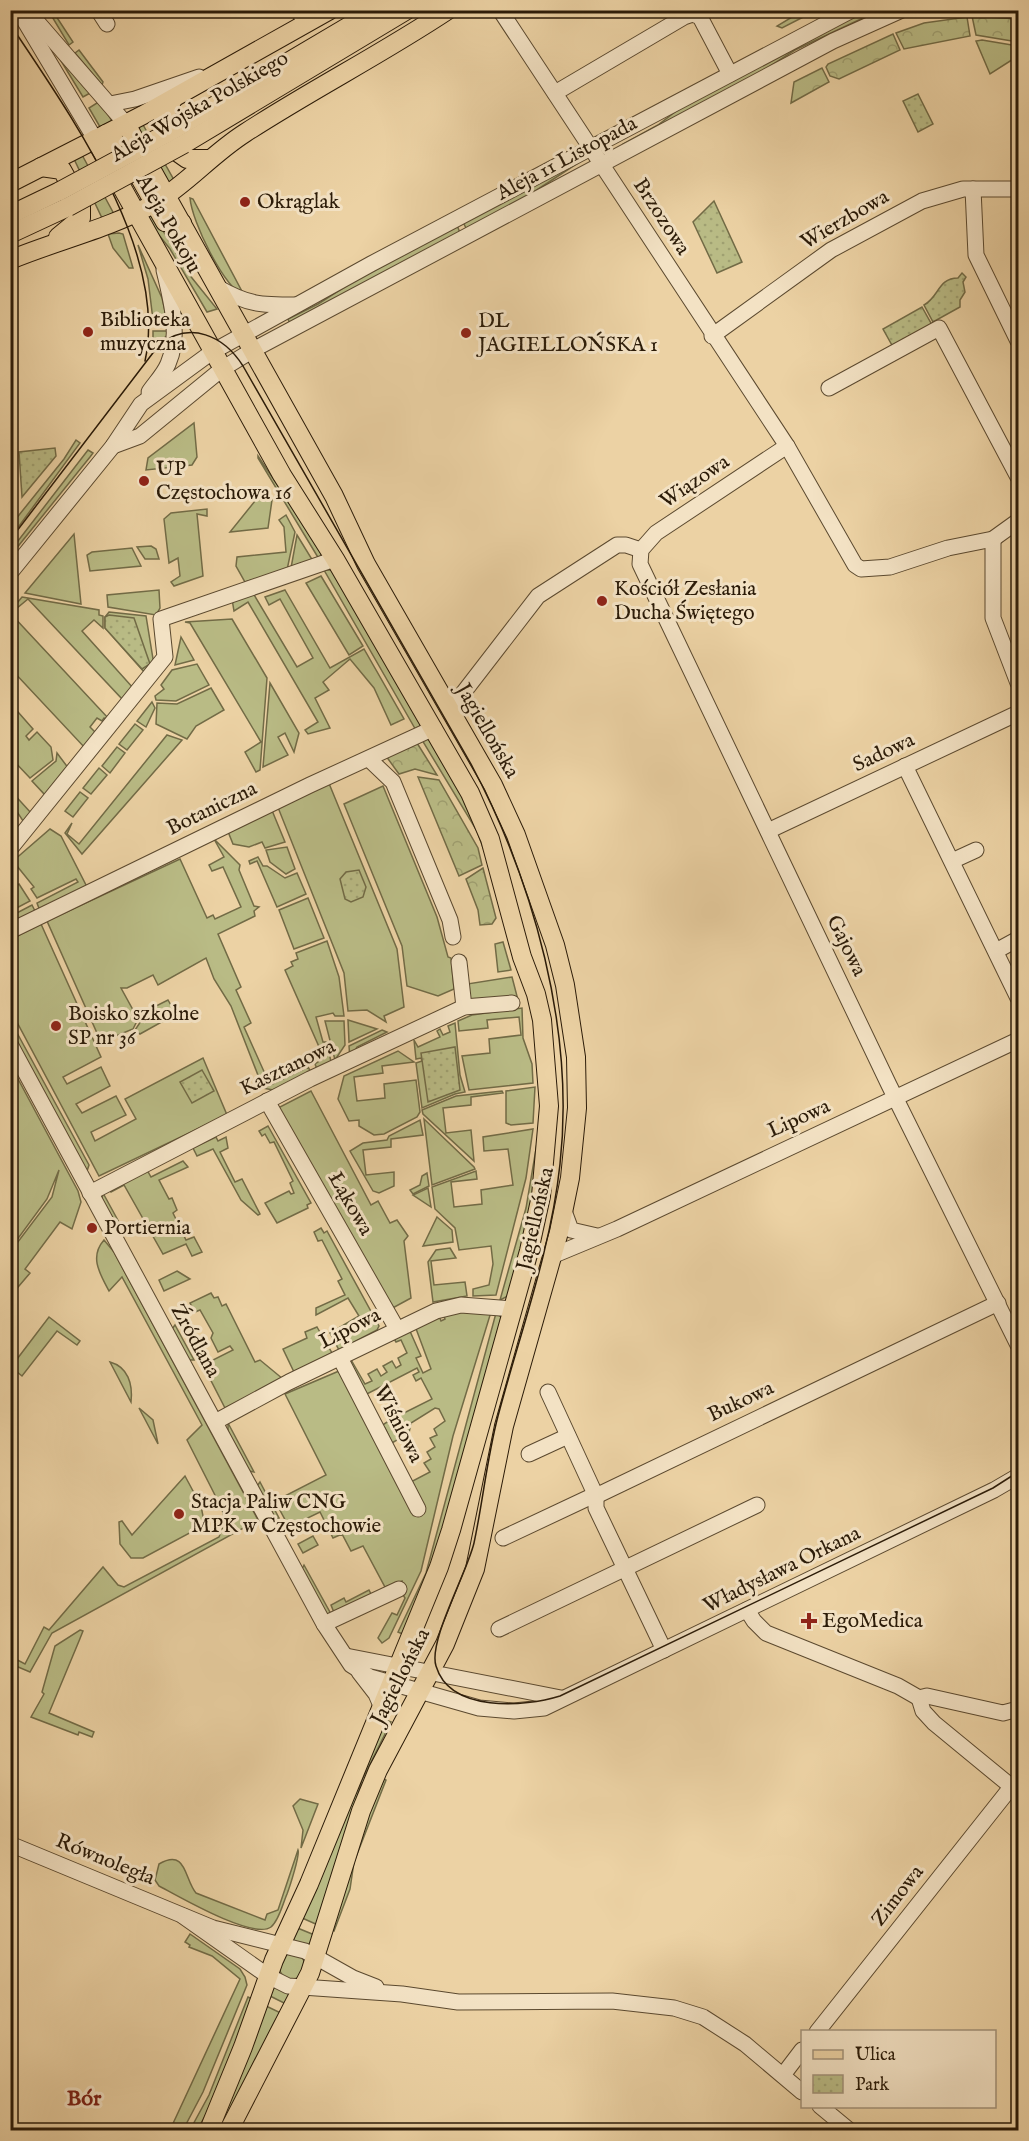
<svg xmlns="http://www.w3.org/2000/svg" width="1029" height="2141" viewBox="0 0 1029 2141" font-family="'IM FELL English',serif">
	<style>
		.green { fill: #b9bb85; stroke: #726b46; stroke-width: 1.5 }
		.forest { fill: url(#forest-crowns); stroke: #726b46; stroke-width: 1.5 }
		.park { fill: url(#park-dots); stroke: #726b46; stroke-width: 1.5 }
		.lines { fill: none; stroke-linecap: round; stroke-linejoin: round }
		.minor-casing { stroke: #5b492f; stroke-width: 17 }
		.major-casing { stroke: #2b1b08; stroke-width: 20 }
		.minor { stroke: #f3e2c4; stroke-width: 15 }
		.major { stroke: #ecd2a4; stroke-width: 18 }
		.tram { stroke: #2b1b08; stroke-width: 1.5 }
		.major-bridge-casing { stroke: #2b1b08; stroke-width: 20; stroke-linecap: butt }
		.major-bridge { stroke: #ecd2a4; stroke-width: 18 }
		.poi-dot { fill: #8f2418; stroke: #f3e2c4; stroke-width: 2 }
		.labels { text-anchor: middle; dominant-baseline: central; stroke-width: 6; stroke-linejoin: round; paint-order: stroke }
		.street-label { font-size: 21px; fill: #2b1b08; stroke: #f3e2c4 }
		.poi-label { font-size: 21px; fill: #2b1b08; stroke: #f3e2c4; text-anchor: start }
		.neighbourhood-label { font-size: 22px; font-weight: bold; fill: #7a1f14; stroke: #f3e2c4 }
	</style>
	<defs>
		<pattern id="forest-crowns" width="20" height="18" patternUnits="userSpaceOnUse" patternTransform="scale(1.5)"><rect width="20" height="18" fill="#b9bb85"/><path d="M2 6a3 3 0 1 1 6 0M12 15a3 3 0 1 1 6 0" fill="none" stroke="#9fa071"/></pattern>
		<pattern id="park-dots" width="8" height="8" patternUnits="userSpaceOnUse" patternTransform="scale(1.5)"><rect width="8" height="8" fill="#b9bb85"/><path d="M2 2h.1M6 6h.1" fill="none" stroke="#9fa071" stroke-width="1.8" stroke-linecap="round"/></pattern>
	</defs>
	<rect width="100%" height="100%" fill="#ecd2a4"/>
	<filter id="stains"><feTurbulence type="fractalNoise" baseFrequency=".00333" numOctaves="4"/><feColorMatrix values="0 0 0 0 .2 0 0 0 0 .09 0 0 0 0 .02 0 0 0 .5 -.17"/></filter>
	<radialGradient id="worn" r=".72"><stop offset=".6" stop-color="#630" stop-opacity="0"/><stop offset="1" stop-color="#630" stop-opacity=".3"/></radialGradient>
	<g class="green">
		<path d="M802,11H815L782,28L777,26Z"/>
		<path d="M864,11H878L795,50L747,81L624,147L623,144L658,125L684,105Z"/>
		<path d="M54,13L73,42L69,45L51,15Z"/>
		<path d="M982,40L1018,46V56L990,74L976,41Z"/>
		<path d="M52,46L92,92L83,97Z"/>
		<path d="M79,50L103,82L102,85L75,53Z"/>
		<path d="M100,101L112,121L100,127L89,108Z"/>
		<path d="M142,123L174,180L167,184L134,128Z"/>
		<path d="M81,153L114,214L102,218L74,159Z"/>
		<path d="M584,159L517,203L467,230L463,222Z"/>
		<path d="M190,198L193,199L245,297C223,286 192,222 190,198Z"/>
		<path d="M152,212L188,273L217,309L207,312L170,249L147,220V215Z"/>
		<path d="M457,225L460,233L290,324L288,319L318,304L371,270Z"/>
		<path d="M119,233L123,234L133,268H129L113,248L108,234Z"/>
		<path d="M138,245L162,298L167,320H153L148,279Z"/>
		<path d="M153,331H168V335L153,346Z"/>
		<path d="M194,423L197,457L192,465L146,470L148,458Z"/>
		<path d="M76,440L80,443L11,537V525L64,459Z"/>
		<path d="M88,450L93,453L90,457L11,555V550Z"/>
		<path d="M258,456L322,552L319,559L258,458Z"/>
		<path d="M266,494L272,500L268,528L230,532L255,501Z"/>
		<path d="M207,509V516L197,514L203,576L174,586L171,582L180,576L178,558L169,563L164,519L171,513Z"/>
		<path d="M286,515L295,532L287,570L245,582L236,566L237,557L286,552L284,527L279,520Z"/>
		<path d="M74,534L81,604L25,593Z"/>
		<path d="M297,535L313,561L291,568Z"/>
		<path d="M151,546L156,549L159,559H145L137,547Z"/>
		<path d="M132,548L141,566L90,571L87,555L92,552Z"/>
		<path d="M324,570H332L421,724L417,732Z"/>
		<path d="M321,576L363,646L349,655L306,583Z"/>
		<path d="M159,590L160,608L156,615L108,607L107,595Z"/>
		<path d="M285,590L330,668L364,649L404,719L391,725L374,688L350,659L323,682L329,690L315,698L330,728L308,734L305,730L318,722L248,602L234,611L232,599L253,593L297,667L313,658L280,599L269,605L265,597Z"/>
		<path d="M22,597L99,610V615L103,616V628L94,620L82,631L134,689L124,701L28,599L16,609L17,612L13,608Z"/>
		<path d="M109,612L146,616L154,665L146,674L105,628V617Z"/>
		<path d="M11,614L109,719L104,718L102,721L97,718L90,727L97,734L85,748L11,669Z"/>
		<path d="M232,619L267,678L260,770L256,772L245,752L261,742L190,623L185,622Z"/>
		<path d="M181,637L194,660L175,665Z"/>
		<path d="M197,664L209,685L176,701L156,700L155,696L164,689L161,685L172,670Z"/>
		<path d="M270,683L299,733L294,752L285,733L278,737L288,755L263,767Z"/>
		<path d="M211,688L224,710L196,726L187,739L156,724L157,703L177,704Z"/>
		<path d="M152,702L155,708L146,727L137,721Z"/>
		<path d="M11,704L33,729L26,736L29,740L37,732L51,747L53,760L30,778L11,758Z"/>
		<path d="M135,724L143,730L127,750L119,744Z"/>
		<path d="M167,735L182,740L82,854L65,833L72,823L67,834L79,844Z"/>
		<path d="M429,738L458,782L485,842L513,957L486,856L477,831L422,740Z"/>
		<path d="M117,747L125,753L110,773L102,766Z"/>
		<path d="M57,753L69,769L46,796L32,781L56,761Z"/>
		<path d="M99,768L107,775L91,794L83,788Z"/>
		<path d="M328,781L397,949L404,1007L384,1016L386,1022L367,1010L348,1011L344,973L277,805Z"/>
		<path d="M383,786L437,917L448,957L451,958L454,989L438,996L407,986L402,946L344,804Z"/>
		<path d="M11,791L32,814L25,824L14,807L11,811Z"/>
		<path d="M80,792L88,798L73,817L65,811Z"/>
		<path d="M271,808L285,842L265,848L262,842L249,847L233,844L227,829Z"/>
		<path d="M50,829L61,836L87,887L40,911L37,903L78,882L76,879L37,898L31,889L34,887L13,861Z"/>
		<path d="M214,839L240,865L239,870L254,906L259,907L254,911L255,916L218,934L241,987L236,990L251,1023L244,1027L266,1076L261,1078L266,1087L308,1067L311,1072L273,1090L263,1088L231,1006L214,979L206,958L158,985L153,975L127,988H121L138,1019L133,1029L101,1042L47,921L180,859L207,918L213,915L215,919L241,907L223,867L212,871L209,865L224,857Z"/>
		<path d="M287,847L295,869L286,874L270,862L266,850Z"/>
		<path d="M258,857L263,866H267L285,878L297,873L306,894L277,907L257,861L250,864L249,861Z"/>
		<path d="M19,884L30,901L11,911V886L12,888Z"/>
		<path d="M308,898L324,938L294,949L279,910Z"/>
		<path d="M32,905L37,915L11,925V916Z"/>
		<path d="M41,924L101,1057L63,1077L67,1084L101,1067L110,1086L76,1104L82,1113L116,1096L126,1115L91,1132L95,1141L136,1119L125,1099L203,1058L227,1115L99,1176L11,1011V939Z"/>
		<path d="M327,941L339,977L344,1016H335L333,1013L316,1017L323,1042H327L331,1062L317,1069L315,1064L324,1058L285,970L293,966L291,962L298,959L296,953Z"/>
		<path d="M503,942L511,970L498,972L495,944Z"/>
		<path d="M512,977L518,1000L471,1004L467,984Z"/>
		<path d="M168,1000L176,1014L140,1034L135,1030L143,1018L140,1014Z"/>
		<path d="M522,1008L523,1038L532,1064L533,1083L469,1090L462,1056L490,1053L489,1039L521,1035L519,1017L487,1020L488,1028L459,1031L458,1021L472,1015Z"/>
		<path d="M10,1020L89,1165L87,1171L11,1031Z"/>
		<path d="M348,1020L377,1029L349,1042Z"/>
		<path d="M325,1021H344L345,1045L335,1060Z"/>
		<path d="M455,1023L460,1075L465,1092L455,1094L422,1108L416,1063L422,1061L421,1058L416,1059L414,1040L418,1047L440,1037L437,1031L440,1029L443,1035L450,1032L448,1026Z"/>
		<path d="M382,1030L387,1032L357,1047L350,1059L349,1046Z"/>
		<path d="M398,1051L414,1062L382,1066L383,1073L354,1077L357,1101L385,1098L384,1084L416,1080L420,1112L417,1117L384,1134L374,1135L359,1126V1120L349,1121L338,1099L344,1076Z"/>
		<path d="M10,1064L78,1191L81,1202L72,1229L60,1222L25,1269L30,1273L13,1293H11V1251L52,1197L59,1170L47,1199L11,1248Z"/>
		<path d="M535,1087L533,1123L511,1125L506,1123V1091Z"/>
		<path d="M311,1091L371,1205L378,1201L390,1223L397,1220L408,1236L404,1241L411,1298L389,1310L276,1109Z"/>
		<path d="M502,1091L503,1093L471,1097V1105L443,1108L446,1133L471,1130L474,1161L423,1114L422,1110L456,1096Z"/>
		<path d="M424,1119L474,1167L475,1169L432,1185Z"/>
		<path d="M420,1120L423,1135L391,1139V1147L363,1150L366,1175L394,1172V1186L379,1193L373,1191L350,1151L363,1143L387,1140L389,1136Z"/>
		<path d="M268,1126L311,1203L307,1205L308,1208L277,1223L265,1203L289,1191L291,1194L294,1193L290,1183L293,1181L274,1142L270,1143L265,1134L262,1136L259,1131Z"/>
		<path d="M533,1129L526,1178L496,1295L473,1296V1289L489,1285L493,1264L491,1246L459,1250L455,1228L435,1209L432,1187L476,1171L477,1179L451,1182L454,1207L482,1204L481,1190L513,1185L508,1149L484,1151L483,1137Z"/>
		<path d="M539,1131L536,1188L510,1295L500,1300L526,1208Z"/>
		<path d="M216,1137L218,1141L226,1137L228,1148L220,1152L235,1182L242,1179L260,1214L258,1215L241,1200L213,1149L197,1156L193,1148Z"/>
		<path d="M183,1161L188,1167L159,1180L169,1199L172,1198L177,1210L173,1213L186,1240L194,1237L202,1252L192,1256L186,1244L163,1254L124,1185L111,1192L109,1189L147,1170L151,1177Z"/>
		<path d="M427,1173L429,1186L413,1194L410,1190L420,1185L422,1176Z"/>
		<path d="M428,1188L431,1207L413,1195Z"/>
		<path d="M103,1193L126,1235L122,1236L102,1199Z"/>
		<path d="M437,1217L452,1230L453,1242L423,1246Z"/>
		<path d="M321,1228L324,1233L327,1231L379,1326L377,1330L339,1350L330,1333L359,1316L348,1298L316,1315V1308L345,1295L338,1281L342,1279L322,1240L318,1241L314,1232Z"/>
		<path d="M104,1240L114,1252L258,1520L52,1633L30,1672L11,1664L10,1656L25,1664L44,1627L49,1630L103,1567L118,1585L124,1587L219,1537L225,1522L222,1509L187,1440L202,1425L122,1277L109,1291C100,1274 89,1257 104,1240Z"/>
		<path d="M450,1248L456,1258L431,1261L434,1285L465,1282L467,1296L433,1302L428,1262L436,1250Z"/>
		<path d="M177,1271L190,1279L164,1291L159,1280Z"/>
		<path d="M211,1293L214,1298L218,1297L222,1306L226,1304L255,1362L260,1360L283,1379L225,1408L203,1365L233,1350L230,1346L218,1352L211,1338L213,1333L200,1310L195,1312L190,1303Z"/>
		<path d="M462,1311L491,1312L453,1436L421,1571L389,1638L382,1643L378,1638L392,1613L397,1615L405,1598L402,1593V1581L385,1587L363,1546L351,1551L342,1534L333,1538L320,1512L289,1527L275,1501L326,1475L285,1394L339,1371L409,1483L430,1472L424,1463L431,1459L427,1452L435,1447L430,1438L437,1435L434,1429L445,1421L439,1409L435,1408L411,1423L409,1433L392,1443L385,1428L381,1426L392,1419L389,1412L398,1408L402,1414L432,1399L421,1378L416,1381L413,1375L419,1372L417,1368L363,1396L348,1368L350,1358L365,1384L372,1381L368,1374L377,1369L381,1376L387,1372L383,1366L392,1361L396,1368L401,1365L398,1358L407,1353L401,1340L396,1342L393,1337L409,1329L421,1356L416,1358L423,1373L431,1369L415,1326L439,1316L441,1321L445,1319L444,1316Z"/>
		<path d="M496,1313L502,1318L446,1526L405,1635L398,1632L426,1573Z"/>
		<path d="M49,1317L80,1341L77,1345L57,1331L22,1376L11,1367Z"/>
		<path d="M175,1325L194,1360H189L172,1329Z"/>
		<path d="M317,1327L332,1353L294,1372L283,1349L307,1338L305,1332Z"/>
		<path d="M110,1362C128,1367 133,1384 131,1402Z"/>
		<path d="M139,1408L153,1420L158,1444Z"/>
		<path d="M228,1423L254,1472L249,1471L228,1433Z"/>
		<path d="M185,1476L201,1506L204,1521L199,1528L143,1558H131L120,1544L119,1522L122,1521L132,1535Z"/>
		<path d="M260,1482L279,1518L274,1519L257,1486Z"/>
		<path d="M313,1536L318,1545L303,1553L298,1544Z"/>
		<path d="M304,1565L331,1614L327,1615L302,1569Z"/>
		<path d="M369,1590L372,1596L335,1615L331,1605L344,1598L346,1602Z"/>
		<path d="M80,1630L83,1631L79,1641L49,1713L94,1732L92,1737L79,1732L78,1735L31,1717L44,1694L42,1692L55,1646Z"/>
		<path d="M383,1719L391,1722L362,1780L320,1926L300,1917Z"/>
		<path d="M384,1779L386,1780L354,1862L350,1889L334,1931L330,1929L359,1833Z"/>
		<path d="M300,1799L318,1804L301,1848L303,1830L293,1806Z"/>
		<path d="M298,1850C300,1855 290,1886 287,1894C283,1903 279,1921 271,1927C253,1940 178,1896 159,1886L155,1880L159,1864C187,1848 184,1879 196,1893L265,1920L267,1914L278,1910Z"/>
		<path d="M295,1927L317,1936L312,1949L291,1939Z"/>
		<path d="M190,1934L240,1969L245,1977L247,1985L203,2092L183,2130H170L240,1979L212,1956L189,1947L190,1945L185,1942Z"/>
		<circle cx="292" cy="1966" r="13"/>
		<path d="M271,1986L292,1993L288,2005L268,1995Z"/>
		<path d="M248,1997L254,2000L217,2095L197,2130H190L209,2095Z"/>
		<path d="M264,2005L283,2014L224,2130H215Z"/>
	</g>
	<g class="forest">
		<path d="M972,16L1018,19V42L976,35Z"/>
		<path d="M967,17L970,36L904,49L896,33L924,23Z"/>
		<path d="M893,34L900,50L839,79L830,76L826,67L828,64Z"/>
		<path d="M822,68L829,82L791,103L794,82Z"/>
		<path d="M417,743L437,775L415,769L399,774L386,756Z"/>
		<path d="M418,777L439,780L478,848L482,865L459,876Z"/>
		<path d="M483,868L496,918L492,924L480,925L478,910L466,879Z"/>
	</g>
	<g class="park">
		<path d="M918,94L933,124L918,132L903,101Z"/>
		<path d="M714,201L742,262L717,273L693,222Z"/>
		<path d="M962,273L966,277L963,282L965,292L960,300V307L933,322L924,305C939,297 938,278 958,278Z"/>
		<path d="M922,307L932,325L893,347L883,329Z"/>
		<path d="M55,448L56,456L22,497L19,452Z"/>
		<path d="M109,615L134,618L150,664L142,669L105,628V617Z"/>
		<path d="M359,870L366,887L363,897L351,902L345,899L340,879L346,872Z"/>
		<path d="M455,1047L460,1090L428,1102L421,1053Z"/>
		<path d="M202,1070L214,1091L192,1103L180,1082Z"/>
	</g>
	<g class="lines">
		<defs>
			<g id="minor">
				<path d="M18,10L95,139"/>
				<path d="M27,10L126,124"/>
				<path d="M98,10L107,24"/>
				<path d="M298,10L306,23"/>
				<path d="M500,10L787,446L855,565L861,569L890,567L948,548L993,539L1018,521"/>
				<path d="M555,93L684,17L693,14L700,17L730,74"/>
				<path d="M110,104L135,99L199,77"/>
				<path d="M973,189L976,255L1018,341"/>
				<path d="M217,287C248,305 261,305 295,305"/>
				<path d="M712,336L831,250L922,201L963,189H1018"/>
				<path d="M829,388L939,328L1018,477"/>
				<path d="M149,392C155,383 164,374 168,364C181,335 171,300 164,270"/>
				<path d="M113,446L140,436L222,369L253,350L833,41L902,10"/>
				<path d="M787,446L656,533L641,550L640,564L889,1085L1018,1345"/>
				<path d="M993,539V618L1018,683"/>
				<path d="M10,573L113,446L141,404L212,352L371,264L852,10"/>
				<path d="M450,710L538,596L617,545H626L641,550"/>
				<path d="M370,760L393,782L450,920L453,937"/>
				<path d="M905,766L1018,998"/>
				<path d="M768,831L1018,713"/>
				<path d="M10,849L165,657L161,619L335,559"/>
				<path d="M952,861L976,850"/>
				<path d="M10,931L310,785L434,728"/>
				<path d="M996,951L1018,939"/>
				<path d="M459,962L464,1007"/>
				<path d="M10,1044L324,1624L351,1665L370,1677L479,1708L514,1711L544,1708L994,1490L1018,1476"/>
				<path d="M267,1101L397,1329"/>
				<path d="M90,1193L310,1079L464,1007L512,1003"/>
				<path d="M564,1211L571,1230L597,1236"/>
				<path d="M552,1256L617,1229L1018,1040"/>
				<path d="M340,1358L418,1509"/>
				<path d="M548,1392L596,1496V1508L664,1650"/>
				<path d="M215,1422L289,1382L436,1311L461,1305L513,1309"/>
				<path d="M529,1454L568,1436"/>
				<path d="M503,1538L588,1498L596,1496L998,1303"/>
				<path d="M747,1610L754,1621L766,1633L898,1686L919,1698L927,1696L1003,1713L1018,1709"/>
				<path d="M324,1624L399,1589"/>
				<path d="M499,1629L757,1505"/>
				<path d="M346,1656L561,1698"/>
				<path d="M359,1672L376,1694L382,1708"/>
				<path d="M919,1698L923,1711L934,1723L1018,1792"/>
				<path d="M10,1844L213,1928L305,1951L353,1978L376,1987"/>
				<path d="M183,1916L268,1976L288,1986L402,1994L458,2002L612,2001L674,2008L703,2017L745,2044L802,2092"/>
				<path d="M817,2032L1012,1786"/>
				<path d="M783,2075L802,2050"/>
				<path d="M820,2106L849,2130"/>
			</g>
			<g id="major">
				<path d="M173,99L163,119L164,126L177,152L187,159H209"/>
				<path d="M126,124L334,496L366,564L493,785L516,835L555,945L565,985L576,1057L577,1108L570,1178L559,1232L504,1426L475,1569L445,1644L378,1770L361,1811L310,1973L229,2130"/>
				<path d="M175,129L376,10"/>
				<path d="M106,134L124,150L165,222L182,223"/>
				<path d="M95,139L282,475L335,559L470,793L490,839L522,957L536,994L542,1020L549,1106L541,1196L529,1251L451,1530L439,1567L309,1884L274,1960L243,2047L209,2130"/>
				<path d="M184,144L407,10"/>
				<path d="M41,167L62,170L81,204V218L58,237"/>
				<path d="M10,183L143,115L330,10"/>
				<path d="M10,215L60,191"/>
				<path d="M10,234L68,207"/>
				<path d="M10,260C58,240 109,229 155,203C188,183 212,154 245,133C311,90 382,54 448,10"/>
			</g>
		</defs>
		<use href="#minor" class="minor-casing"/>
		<use href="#major" class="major-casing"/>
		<use href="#minor" class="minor"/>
		<use href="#major" class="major"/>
		<g class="tram">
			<path d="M10,24C69,113 169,251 145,361"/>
			<path d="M10,540L159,345C190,320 224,336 243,366L471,764C534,882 575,1030 560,1164C551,1250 520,1333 498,1416C487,1458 483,1501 474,1543C467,1573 428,1641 436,1666C450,1713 525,1707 560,1696L993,1488L1018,1472"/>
		</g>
		<defs>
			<g id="major-bridge">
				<path d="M60,191L175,129"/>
				<path d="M68,207L184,144"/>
			</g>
		</defs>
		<use href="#major-bridge" class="major-bridge-casing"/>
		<use href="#major-bridge" class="major-bridge"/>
	</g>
	<g class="poi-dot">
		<circle cx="245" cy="202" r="6"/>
		<circle cx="88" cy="332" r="6"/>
		<circle cx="466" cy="333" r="6"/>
		<circle cx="144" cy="481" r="6"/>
		<circle cx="602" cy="601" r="6"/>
		<circle cx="56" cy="1026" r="6"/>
		<circle cx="92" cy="1228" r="6"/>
		<circle cx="179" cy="1514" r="6"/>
		<path d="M806 1612h6v6h6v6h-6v6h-6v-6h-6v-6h6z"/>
	</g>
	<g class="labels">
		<g class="street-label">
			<text transform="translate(200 107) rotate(-30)">Aleja Wojska Polskiego</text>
			<text transform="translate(567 159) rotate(-28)">Aleja 11 Listopada</text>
			<text transform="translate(661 217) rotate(57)">Brzozowa</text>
			<text transform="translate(845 220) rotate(-30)">Wierzbowa</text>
			<text transform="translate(168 224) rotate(60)">Aleja Pokoju</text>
			<text transform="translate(695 482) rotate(-34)">Wiązowa</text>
			<text transform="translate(487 731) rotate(60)">Jagiellońska</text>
			<text transform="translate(884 753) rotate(-25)">Sadowa</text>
			<text transform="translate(212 809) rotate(-26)">Botaniczna</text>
			<text transform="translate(846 946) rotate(64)">Gajowa</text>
			<text transform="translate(288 1068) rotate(-26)">Kasztanowa</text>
			<text transform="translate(799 1119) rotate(-24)">Lipowa</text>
			<text transform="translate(350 1204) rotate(60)">Łąkowa</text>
			<text transform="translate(536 1219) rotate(-77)">Jagiellońska</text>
			<text transform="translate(350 1329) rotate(-27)">Lipowa</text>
			<text transform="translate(195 1341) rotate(61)">Źródlana</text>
			<text transform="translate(741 1402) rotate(-25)">Bukowa</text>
			<text transform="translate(398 1424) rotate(63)">Wiśniowa</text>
			<text transform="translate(782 1570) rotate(-26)">Władysława Orkana</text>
			<text transform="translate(401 1677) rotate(-63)">Jagiellońska</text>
			<text transform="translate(105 1860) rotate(22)">Równoległa</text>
			<text transform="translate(898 1896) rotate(-52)">Zimowa</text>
		</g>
		<g class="poi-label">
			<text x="257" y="202">Okrąglak</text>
			<text x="100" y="320">Biblioteka<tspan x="100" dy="24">muzyczna</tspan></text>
			<text x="478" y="321">DL<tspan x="478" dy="24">JAGIELLOŃSKA 1</tspan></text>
			<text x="156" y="469">UP<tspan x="156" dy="24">Częstochowa 16</tspan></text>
			<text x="614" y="589">Kościół Zesłania<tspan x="614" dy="24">Ducha Świętego</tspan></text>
			<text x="68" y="1014">Boisko szkolne<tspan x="68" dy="24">SP nr 36</tspan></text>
			<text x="104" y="1228">Portiernia</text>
			<text x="191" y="1502">Stacja Paliw CNG<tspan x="191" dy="24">MPK w Częstochowie</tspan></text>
			<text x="822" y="1621">EgoMedica</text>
		</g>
		<g class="neighbourhood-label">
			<text x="84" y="2099">Bór</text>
		</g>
	</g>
	<rect width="1029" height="2141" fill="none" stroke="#ecd2a4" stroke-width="36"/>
	<rect x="12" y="12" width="1005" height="2117" fill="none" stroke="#2b1b08" stroke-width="3"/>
	<rect x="18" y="18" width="993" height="2105" fill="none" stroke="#2b1b08" stroke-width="1.5"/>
	<rect x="801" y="2030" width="195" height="78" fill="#f3e2c4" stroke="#a39279" stroke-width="1.5"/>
	<rect x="813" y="2050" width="30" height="9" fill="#ecd2a4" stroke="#a39279" stroke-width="1.5"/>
	<text x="855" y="2060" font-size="18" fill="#2b1b08">Ulica</text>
	<rect x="813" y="2075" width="30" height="18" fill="url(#park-dots)" stroke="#a39279" stroke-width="1.5"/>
	<text x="855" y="2090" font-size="18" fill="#2b1b08">Park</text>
	<rect width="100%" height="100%" filter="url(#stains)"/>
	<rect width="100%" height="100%" fill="url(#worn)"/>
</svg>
